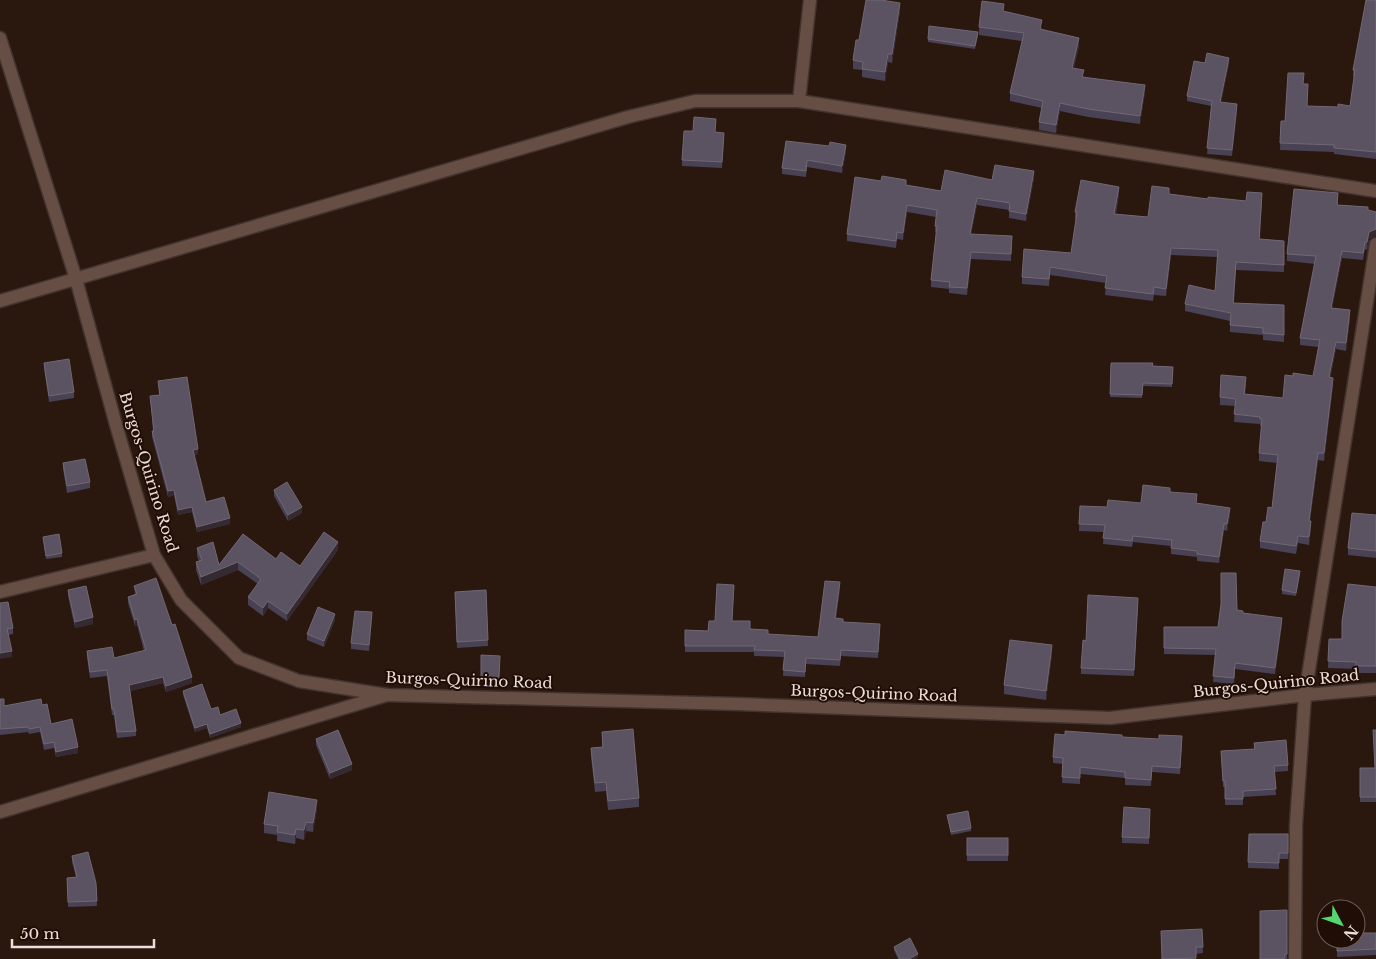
<svg xmlns="http://www.w3.org/2000/svg" width="1376" height="959" viewBox="0 0 1376 959" font-family="'Libre Baskerville',serif">
	<style>
		.lines { fill: none; stroke-linecap: round; stroke-linejoin: round }
		.minor-casing { stroke: #42332f; stroke-width: 15 }
		.tertiary-casing { stroke: #42332f; stroke-width: 15 }
		.minor { stroke: #664e45; stroke-width: 12 }
		.tertiary { stroke: #664e45; stroke-width: 12 }
		.wall { fill: #494254 }
		.shaded-wall { fill: #352a32 }
		.building { fill: #5b5262; stroke: #716874 }
		.labels { text-anchor: middle; dominant-baseline: central; stroke-width: 4; stroke-linejoin: round; paint-order: stroke }
		.street-label { font-size: 15px; fill: #ebddd7; stroke: #200d06 }
	</style>
	<rect width="100%" height="100%" fill="#2a170e"/>
	<g class="lines">
		<defs>
			<g id="minor">
				<path d="M799,101L810,0"/>
				<path d="M0,301L628,117L695,101H799L1376,191"/>
				<path d="M0,592L154,555"/>
				<path d="M0,812L387,695"/>
				<path d="M1295,959L1296,825L1305,695L1376,244"/>
			</g>
			<path id="tertiary" d="M0,38L76,279L116,425L154,555L181,600L239,658L299,681L387,695L738,704L1110,718L1305,695L1376,689"/>
		</defs>
		<use href="#minor" class="minor-casing"/>
		<use href="#tertiary" class="tertiary-casing"/>
		<use href="#minor" class="minor"/>
		<use href="#tertiary" class="tertiary"/>
	</g>
	<g class="wall">
		<path d="M1376,0V159L1334,154V152L1280,150L1281,121H1285L1304,84L1307,106L1338,107L1350,106L1354,77H1353V70Z"/>
		<path d="M900,11L892,63L888,62L885,81L862,77V70L853,69V60L859,40Z"/>
		<path d="M1004,12L1042,28L1041,30L1079,46L1074,68L1084,77L1145,92L1140,124L1088,117L1060,111L1056,133L1039,130V122L1042,108L1010,101V93L1022,41L979,35V27Z"/>
		<path d="M978,35L975,49L928,42V39Z"/>
		<path d="M1205,63L1229,64L1221,102L1237,110L1232,156L1207,154L1211,106L1187,101V96Z"/>
		<path d="M693,131L716,132L724,139L722,168L682,166V160Z"/>
		<path d="M786,141L846,151L842,173L807,167L806,177L782,174V168Z"/>
		<path d="M1034,178L1026,221L1009,218V210L977,205L971,234L1012,236L1011,261L971,259L967,295L949,293V289L931,287V280L936,233L935,232V226L936,217L907,212L903,240L897,239L896,248L847,241V234L906,185L941,191L992,180Z"/>
		<path d="M1119,194L1116,214L1148,217L1169,194L1208,199L1246,201L1262,200L1260,239L1284,241V272L1236,270L1234,303L1284,305V342L1263,340V335L1230,332V321L1185,311V304L1215,291L1217,257L1171,255L1166,296L1154,295L1153,301L1105,295L1106,283L1050,275L1049,286L1022,284V277L1071,253L1076,219H1075V212Z"/>
		<path d="M1338,201V205L1368,210L1369,239L1367,250L1365,249L1363,260L1342,258L1332,308L1350,318L1346,351L1336,349L1330,378L1333,385L1324,461L1318,460L1310,521L1311,528L1309,545L1298,543L1296,554L1260,548V541L1272,508L1277,463L1259,461V453L1262,426H1260V424L1234,422L1235,406L1220,405V397L1246,384L1245,394L1283,398L1293,376H1313L1318,347L1300,345V338L1315,264L1287,261V254Z"/>
		<path d="M44,363L74,392V398L49,402L44,369Z"/>
		<path d="M1111,363L1173,367L1172,387L1143,386L1142,398L1110,397Z"/>
		<path d="M158,381L198,454L194,455L206,502L230,524L197,532L192,512L178,515L174,495L168,497L152,437V431H153L150,396L159,395Z"/>
		<path d="M63,463L90,482V488L67,493L63,469Z"/>
		<path d="M274,490L302,513L288,521L274,496Z"/>
		<path d="M1170,492L1196,503L1230,514L1227,531L1224,530L1219,563L1197,561V557L1171,554V546L1133,542L1132,547L1103,544L1104,532L1079,531L1080,506L1107,507L1141,503Z"/>
		<path d="M1376,515V558L1348,555V548Z"/>
		<path d="M243,534L276,559L300,566L338,550L287,621L268,608L263,616L248,605V597L258,584L238,570L201,585L196,570V562L199,561L197,556V548L219,565Z"/>
		<path d="M43,537L62,553V557L46,559Z"/>
		<path d="M1300,574L1296,596L1282,594V590Z"/>
		<path d="M134,586L192,683L166,692L163,683L130,691L136,731V736L117,738L114,715H112L107,676L90,678L87,657V651L114,658L144,651L137,625L135,626L128,603V597L135,594Z"/>
		<path d="M1376,587V673H1356V669L1328,668L1329,639H1342Z"/>
		<path d="M840,588L836,618L843,622L880,630L878,658L841,656L840,666L806,664L805,677L783,676L784,657L754,656V652H685V630L708,631L732,621L750,629L768,634L818,637Z"/>
		<path d="M68,590L93,624L75,628L68,596Z"/>
		<path d="M486,590L488,646L457,648L455,592Z"/>
		<path d="M0,603L13,628V634L8,635L12,657Z"/>
		<path d="M1138,604L1134,676L1081,674V668L1086,641Z"/>
		<path d="M1237,610L1243,613L1282,624L1275,674L1235,669L1234,684L1213,682L1215,655L1164,654V627H1218Z"/>
		<path d="M372,619L369,651L351,649V643Z"/>
		<path d="M335,620L324,647L307,640V634Z"/>
		<path d="M1052,654L1046,700L1004,694V685Z"/>
		<path d="M481,655L500,656L499,680L481,679Z"/>
		<path d="M183,691L211,709L241,727L210,738L207,728L195,732L183,695Z"/>
		<path d="M0,699L4,706L42,705L51,724L78,753L56,757L54,748L44,750L40,732L29,734L28,732L0,735Z"/>
		<path d="M1376,730V802H1360V797L1375,768Z"/>
		<path d="M602,732L639,798V807L608,810L606,791L595,792L591,757V748L602,747Z"/>
		<path d="M1122,737L1182,742L1180,774L1152,772L1151,786L1125,785V778L1080,774V784L1062,783L1063,764L1053,763V757Z"/>
		<path d="M316,739L352,770L330,779L316,745Z"/>
		<path d="M1254,743L1288,765V771L1274,772L1276,795L1243,797V805H1225V787H1223L1221,751L1254,749Z"/>
		<path d="M317,809L313,832L306,831L304,840L296,838L295,844L277,841V835L264,833V824Z"/>
		<path d="M947,815L971,828V831L951,835Z"/>
		<path d="M1150,815L1149,844L1122,843V837Z"/>
		<path d="M1249,834H1288V859H1279V869L1248,868Z"/>
		<rect x="967" y="838" width="41" height="23"/>
		<path d="M72,856L96,883L97,906L68,907L67,878L76,877L72,862Z"/>
		<path d="M1287,910V959H1260Z"/>
		<path d="M1202,929L1203,953L1196,954V959H1161Z"/>
		<path d="M1376,933V955L1337,957V939Z"/>
		<path d="M894,947L918,957L914,959H898L894,950Z"/>
	</g>
	<g class="shaded-wall">
		<path d="M900,3V11L892,63V54Z"/>
		<path d="M1079,38V46L1072,76V68Z"/>
		<path d="M888,54V62L885,81V72Z"/>
		<path d="M1229,58V64L1220,108V102Z"/>
		<path d="M1145,85V92L1140,124V116Z"/>
		<path d="M1060,103V111L1056,133V125Z"/>
		<path d="M1237,104V110L1232,156V150Z"/>
		<path d="M846,145V151L842,173V166Z"/>
		<path d="M1034,171V178L1026,221V214Z"/>
		<path d="M1119,187V194L1114,221V214Z"/>
		<path d="M977,198V205L970,241V234Z"/>
		<path d="M907,205V212L903,240V233Z"/>
		<path d="M1376,229V236L1369,239L1367,250V242L1369,232Z"/>
		<path d="M1171,248V255L1166,296V289Z"/>
		<path d="M1342,251V258L1331,315V308Z"/>
		<path d="M971,252V259L967,295V288Z"/>
		<path d="M1350,310V318L1346,351V343Z"/>
		<path d="M1336,342V349L1329,385V377Z"/>
		<path d="M1333,378V385L1324,461V453Z"/>
		<path d="M198,449V454L193,455V450Z"/>
		<path d="M1318,453V460L1309,528V521Z"/>
		<path d="M174,490V495L168,497V491Z"/>
		<path d="M192,507V512L178,515V510Z"/>
		<path d="M302,507V513L288,521V515Z"/>
		<path d="M1230,508V514L1227,531V524Z"/>
		<path d="M230,518V524L197,532V527Z"/>
		<path d="M1311,521V528L1309,545V537Z"/>
		<path d="M1224,524V530L1219,563V557Z"/>
		<path d="M338,542V550L287,621V614Z"/>
		<path d="M238,562V570L201,585V577Z"/>
		<path d="M840,582V588L835,624V618Z"/>
		<path d="M268,601V608L263,616V608Z"/>
		<path d="M372,612V619L369,651V645Z"/>
		<path d="M335,614V620L324,647V641Z"/>
		<path d="M93,617V624L75,628V622Z"/>
		<path d="M1282,618V624L1275,674V668Z"/>
		<path d="M137,619V625L135,626V620Z"/>
		<path d="M1052,645V654L1046,700V691Z"/>
		<path d="M12,651V657L0,659V653Z"/>
		<path d="M163,677V683L129,691V685Z"/>
		<path d="M192,677V683L166,692V686Z"/>
		<path d="M241,723V727L210,738V734Z"/>
		<path d="M207,724V728L195,732V728Z"/>
		<path d="M78,747V753L56,757V752Z"/>
		<path d="M352,764V770L330,779V773Z"/>
		<path d="M317,800V809L313,832V823Z"/>
		<path d="M306,822V831L304,840V830Z"/>
		<path d="M296,829V838L295,844V835Z"/>
		<path d="M918,954V957L914,959H909Z"/>
	</g>
	<g class="building">
		<path d="M866,0H881L900,3L892,54H888L885,72L862,69L863,62L853,60L856,40H859Z"/>
		<path d="M1366,0H1376V152L1334,148V145L1280,143L1281,121H1285L1288,73H1304L1303,84H1308L1307,106L1338,107V104L1350,106L1355,70H1353Z"/>
		<path d="M982,1L1004,4L1003,11L1042,20L1040,29L1079,38L1072,68L1084,70L1082,77L1145,85L1140,116L1088,109L1060,103L1056,125L1039,122L1043,101L1010,93L1024,33L979,27Z"/>
		<path d="M929,26L978,32L975,46L928,39Z"/>
		<path d="M1207,53L1229,58L1220,102L1237,104L1232,150L1207,148L1212,101L1187,96L1194,61L1205,63Z"/>
		<path d="M694,117L716,119L715,132L724,133L722,162L682,160L684,131H693Z"/>
		<path d="M786,141L829,146L830,142L846,145L842,166L807,160L806,171L782,168Z"/>
		<path d="M995,165L1034,171L1026,214L1009,211L1010,203L977,198L970,234L1012,236L1011,254L971,252L967,288L949,287L950,282L931,280L937,226H935L937,210L907,205L903,233L897,232L896,241L847,234L855,177L881,181L882,176L906,180V185L941,191L945,170L992,180Z"/>
		<path d="M1081,180L1119,187L1114,214L1148,217L1152,186L1169,188V194L1208,199V197L1246,201L1247,192L1262,193L1259,239L1284,241V265L1236,262L1233,303L1284,305V335L1263,333V328L1230,325L1231,313L1185,304L1189,285L1215,291L1218,250L1171,248L1166,289L1154,287L1153,294L1105,288L1107,276L1050,267L1049,279L1022,277L1024,249L1071,253L1077,212H1075Z"/>
		<path d="M1294,189L1338,193L1337,205L1368,207V210L1376,212V229L1369,232L1367,242H1365L1363,253L1342,251L1331,308L1350,310L1346,343L1336,342L1329,377L1333,378L1324,453H1318L1309,521H1311L1309,537L1298,536L1296,546L1260,541L1263,522H1266L1268,507L1272,508L1278,455L1259,453L1262,419H1260V417L1234,414L1236,399L1220,397L1221,375L1246,377L1244,394L1283,398L1285,375L1293,376V373L1313,376L1320,340L1300,338L1316,256L1287,254Z"/>
		<path d="M69,359L74,392L49,396L44,363Z"/>
		<path d="M1111,363H1153L1152,366L1173,367L1172,384L1143,383L1142,395L1110,394Z"/>
		<path d="M187,377L198,449L193,450L206,502L224,497L230,518L197,527L192,507L178,510L174,490L168,491L152,431H154L150,396L160,395L158,381Z"/>
		<path d="M85,459L90,482L67,486L63,463Z"/>
		<path d="M287,482L302,507L288,515L274,490Z"/>
		<path d="M1143,485L1170,488V492L1197,494L1196,503L1230,508L1227,524H1224L1219,557L1197,554V551L1171,548L1172,540L1133,536L1132,541L1103,538L1105,525L1079,524L1080,506L1107,507L1108,500L1141,503Z"/>
		<path d="M1352,513L1376,515V551L1348,548Z"/>
		<path d="M324,532L338,542L287,614L268,601L263,608L248,597L261,579L238,562L201,577L196,562L202,560L197,548L213,542L219,565L243,534L276,559L281,552L300,566Z"/>
		<path d="M59,534L62,553L46,556L43,537Z"/>
		<path d="M1285,569L1300,571L1296,593L1282,590Z"/>
		<path d="M1221,573H1236L1237,610L1243,611V613L1282,618L1275,668L1235,663L1234,678L1213,676L1216,649L1164,648V627H1218L1221,604Z"/>
		<path d="M156,578L172,625L175,624L192,677L166,686L163,677L129,685L136,731L117,732L114,709H112L107,670L90,672L87,651L112,647L114,658L146,650L137,619L135,620L128,597L137,594L134,586Z"/>
		<path d="M825,581L840,582L835,618L843,619V622L880,624L878,652L841,650L840,660L806,658L805,672L783,670L785,651L754,650L755,646H685V630L708,631L709,621H715L717,584L734,585L732,621H750V629L768,630V634L818,637Z"/>
		<path d="M1348,584L1376,587V666H1356V662L1328,661L1329,639H1342V621Z"/>
		<path d="M86,586L93,617L75,622L68,590Z"/>
		<path d="M486,590L488,640L457,642L455,592Z"/>
		<path d="M1088,595L1138,598L1134,670L1081,668L1083,640L1086,641Z"/>
		<path d="M8,602L13,628L7,629L12,651L0,653V603Z"/>
		<path d="M318,607L335,614L324,641L307,634Z"/>
		<path d="M355,611L372,612L369,645L351,643Z"/>
		<path d="M1010,640L1052,645L1046,691L1004,685Z"/>
		<path d="M481,655L500,656L499,677L481,676Z"/>
		<path d="M202,684L211,709L218,707L220,715L236,709L241,723L210,734L207,724L195,728L183,691Z"/>
		<path d="M0,699H4V706L41,699L42,705L47,704L51,724L72,719L78,747L56,752L54,742L44,744L40,727L29,729L28,727L0,729Z"/>
		<path d="M633,729L639,798L608,801L606,782L595,783L591,748L603,747L602,732Z"/>
		<path d="M338,730L352,764L330,773L316,739Z"/>
		<path d="M1373,730H1376V797H1360V768H1375Z"/>
		<path d="M1065,731L1122,735V737L1159,739V735L1182,736L1180,768L1152,766L1151,780L1125,778V772L1080,767V778L1062,777L1063,758L1053,757L1055,734L1065,735Z"/>
		<path d="M1286,740L1288,765L1274,766L1276,789L1243,791V799H1225V781H1223L1221,751L1255,749L1254,743Z"/>
		<path d="M269,792L317,800L313,823L306,822L304,830L296,829L295,835L277,832L278,826L264,824Z"/>
		<path d="M1124,807L1150,809L1149,838L1122,837Z"/>
		<path d="M968,811L971,828L951,832L947,815Z"/>
		<path d="M1249,834H1288V853H1279V863L1248,862Z"/>
		<rect x="967" y="838" width="41" height="17"/>
		<path d="M88,852L96,883L97,901L68,902L67,878L77,877L72,856Z"/>
		<path d="M1287,910V954H1285L1284,959H1260V911Z"/>
		<path d="M1202,929L1203,947H1196V958L1162,959L1161,931Z"/>
		<path d="M1356,933H1376V949L1337,951V939H1356Z"/>
		<path d="M910,938L918,954L909,959H900L894,947Z"/>
	</g>
	<g class="labels">
		<g class="street-label">
			<text transform="translate(149 472) rotate(73)">Burgos-Quirino Road</text>
			<text transform="translate(469 680) rotate(2)">Burgos-Quirino Road</text>
			<text transform="translate(1276 683) rotate(-6)">Burgos-Quirino Road</text>
			<text transform="translate(874 693) rotate(2)">Burgos-Quirino Road</text>
		</g>
	</g>
	<g transform="translate(1341 924) rotate(131)"><circle r="24" fill="#200d06" stroke="#71605a"/>
	<path d="M0-4L9 19L0 12L-9 19Z" fill="#56d671"/>
	<text y="-8" font-size="14" font-weight="bold" text-anchor="middle" fill="#ebddd7">N</text>
	</g>
	<path d="M12 939v8h142v-8" fill="none" stroke="#ebddd7" stroke-width="2.5"/>
	<text x="20" y="939" font-size="15" fill="#ebddd7" stroke="#200d06" stroke-width="4" paint-order="stroke">50 m</text>
</svg>
